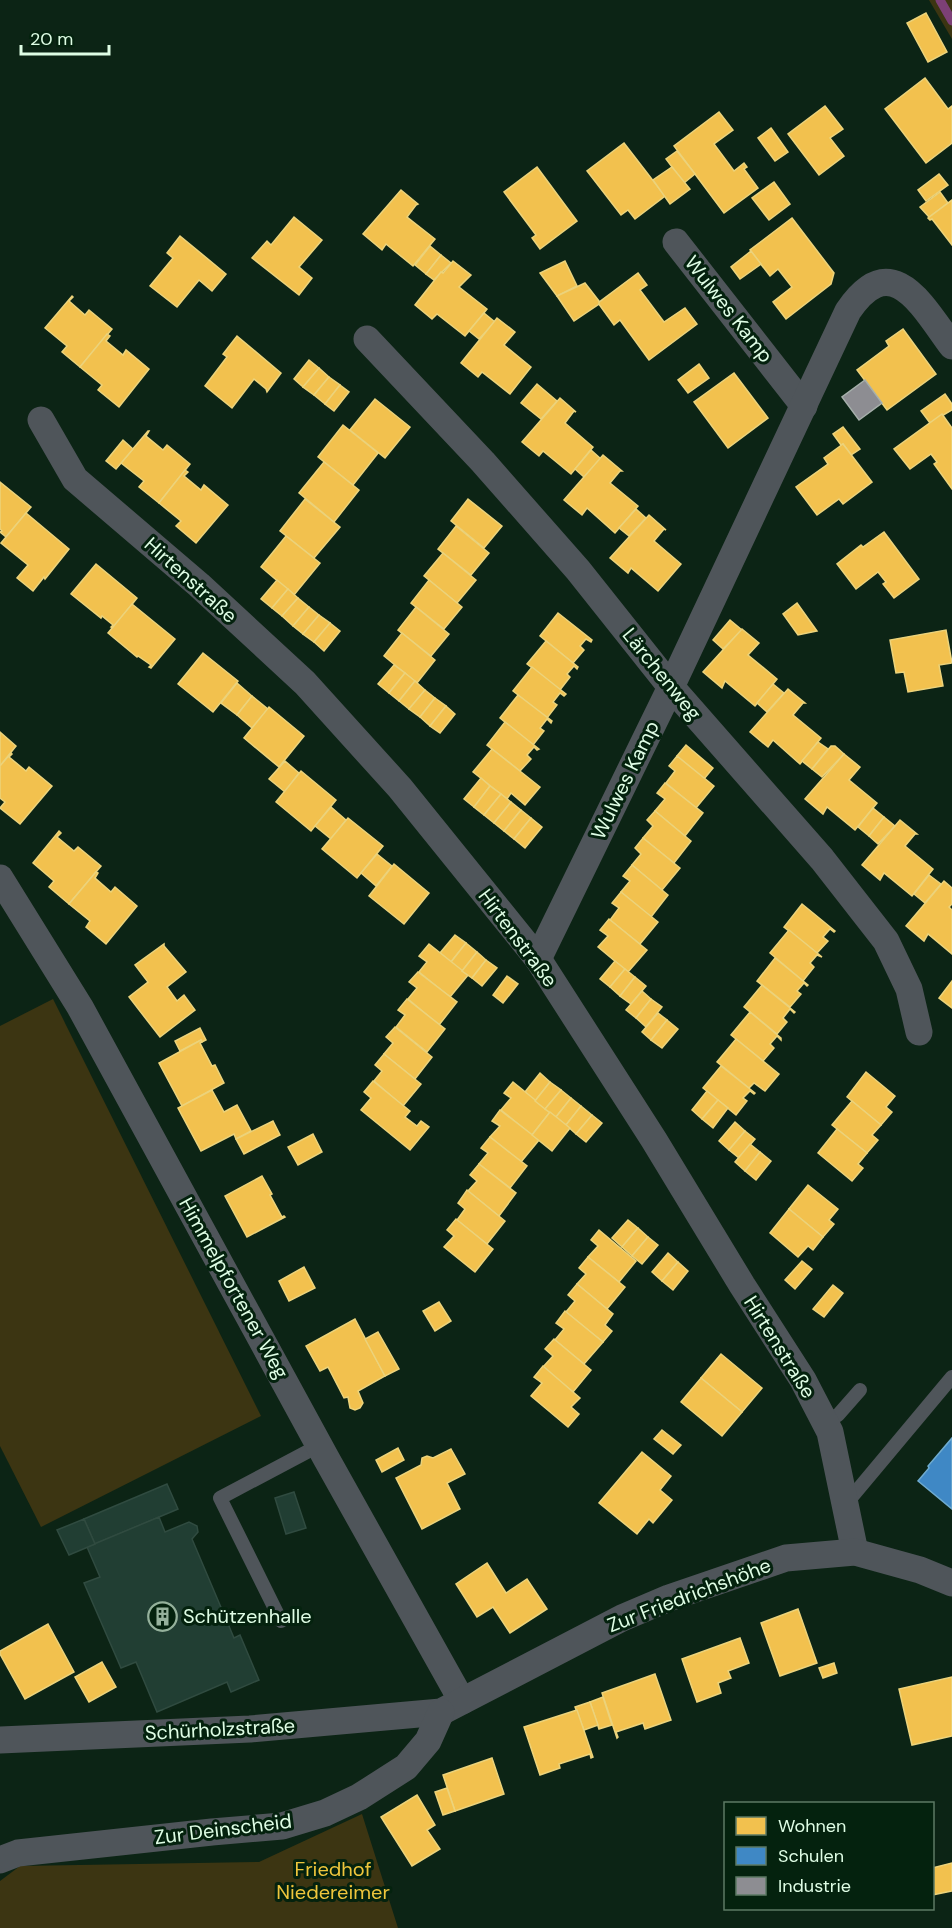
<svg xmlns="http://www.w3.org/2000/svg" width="952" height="1928" viewBox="0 0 952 1928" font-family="'DM Sans',sans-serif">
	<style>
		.green { fill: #3c3512 }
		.homes { fill: #f2c14e; stroke: #ecd37b; stroke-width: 1.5 }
		.schools { fill: #3f88c5; stroke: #6fabcf; stroke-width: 1.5 }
		.industry { fill: #8d8d92; stroke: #a6afab; stroke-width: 1.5 }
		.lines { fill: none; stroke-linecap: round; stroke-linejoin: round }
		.stream { stroke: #7c4076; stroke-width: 9 }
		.building { fill: #213e33; stroke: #304b40; stroke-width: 1.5 }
		.lane { stroke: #4f555a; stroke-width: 14 }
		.street { stroke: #4f555a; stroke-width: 27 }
		.labels { text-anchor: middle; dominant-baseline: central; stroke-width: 6; stroke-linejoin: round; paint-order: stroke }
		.street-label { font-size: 20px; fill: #dffde5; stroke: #04220e }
		.poi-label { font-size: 20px; fill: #dffde5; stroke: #04220e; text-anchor: start }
		.park-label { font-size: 20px; fill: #eec53c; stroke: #04220e }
	</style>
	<rect width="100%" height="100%" fill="#0c2415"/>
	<g class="green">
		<path d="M929,0H952V39Z"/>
		<path d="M53,999L261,1416L41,1527L0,1446V1026Z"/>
		<path d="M362,1814L398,1928H0V1881L20,1866L259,1862Z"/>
	</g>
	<g class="homes">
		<path d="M926,13L947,52L928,62L907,23Z"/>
		<path d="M925,78L948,109L952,106V143L926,163L885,109Z"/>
		<path d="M825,106L843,129L830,138L844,156L819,175L788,134Z"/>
		<path d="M719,112L733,130L714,144L734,171L744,163L747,167L744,169L758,188L724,213L674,146Z"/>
		<path d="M771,128L788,152L775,161L758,138Z"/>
		<path d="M624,143L665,196L635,219L628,210L621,215L587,171Z"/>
		<path d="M677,151L695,174L684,183L666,159Z"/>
		<path d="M537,167L577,221L540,249L532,238L536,235L504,192Z"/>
		<path d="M672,167L690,189L670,204L653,180Z"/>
		<path d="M939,174L948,185L926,201L918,190Z"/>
		<path d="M774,182L790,204L769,220L752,198Z"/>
		<path d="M401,190L418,204L416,205L407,217L435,239L413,266L386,244L382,250L363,234Z"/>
		<path d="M940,192L948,203L929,217L920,207Z"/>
		<path d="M952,200V245L932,219L930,220L928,218Z"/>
		<path d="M294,217L322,240L299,267L312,278L299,295L252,258L267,241L271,245Z"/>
		<path d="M792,218L834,273L831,284L786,319L773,302L792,287L778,269L770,276L750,250Z"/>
		<path d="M180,236L226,274L212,291L199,280L177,307L150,286L173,258L167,253Z"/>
		<path d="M430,246L441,255L426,274L415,265Z"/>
		<path d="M751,251L761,264L740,279L731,267Z"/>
		<path d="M441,255L451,263L434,280L426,274Z"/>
		<path d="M453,261L471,275L459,287L487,309L465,336L437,314L432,319L415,305L441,272L443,273Z"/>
		<path d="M565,261L577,286L557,296L540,273Z"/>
		<path d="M638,273L647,285L640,290L664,322L685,308L697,324L649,360L620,320L614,325L598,303Z"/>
		<path d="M585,283L599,301V304L574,321L557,296Z"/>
		<path d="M72,296L73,297L69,301L85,315L89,310L112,329L80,367L62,352L67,346L45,328Z"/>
		<path d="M484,313L495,322L479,339L469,331Z"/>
		<path d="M497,318L515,332L504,345L531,367L510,394L482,372L478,377L461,363Z"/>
		<path d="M903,329L936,374L887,410L857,370L889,346L886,341Z"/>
		<path d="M107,334L110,336L106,341L123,355L126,350L149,369L119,407L98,390L102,385L80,367Z"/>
		<path d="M237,336L281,373L267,392L266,389L254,379L232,408L205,386L227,357L223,354Z"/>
		<path d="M309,360L319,368L303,387L294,379Z"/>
		<path d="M699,364L709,378L688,393L678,380Z"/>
		<path d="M319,368L329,377L314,395L303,387Z"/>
		<path d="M734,373L768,418L728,448L694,402Z"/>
		<path d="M329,377L340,385L325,404L314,395Z"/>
		<path d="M537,384L557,401L541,419L521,403Z"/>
		<path d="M340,385L349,392L334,411L325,404Z"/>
		<path d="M945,394L952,404V410L930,423L921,411Z"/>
		<path d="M560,398L576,412L574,411L565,423L593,447L571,474L543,451L539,456L522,442Z"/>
		<path d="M375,399L410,427L385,458L350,430Z"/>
		<path d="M942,414L952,428V489L934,464L937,462L931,454L910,469L894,449Z"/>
		<path d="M343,425L378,453L353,485L318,457Z"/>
		<path d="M843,427L860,449L851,455L843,444L841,445L833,434Z"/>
		<path d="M148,431H149L146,436L163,450L167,445L190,464L159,503L139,487L144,481L121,463Z"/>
		<path d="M123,440L133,449L116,469L106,461Z"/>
		<path d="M843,444L872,482L843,504L839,499L817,515L796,487L828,464L824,458Z"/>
		<path d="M591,450L601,459L584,477L575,469Z"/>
		<path d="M603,455L622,471H620L610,483L638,506L615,533L587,508L582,515L564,500Z"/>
		<path d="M324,462L359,490L334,522L299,493Z"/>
		<path d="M185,470L188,472L184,476L201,490L204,485L228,505L196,543L176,526L181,521L159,503Z"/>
		<path d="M0,482L31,507L6,537L0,532L2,531L0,529Z"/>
		<path d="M305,499L340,527L314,558L280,531Z"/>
		<path d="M468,499L502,526L484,548L451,521Z"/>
		<path d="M636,509L646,518L629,536L619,528Z"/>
		<path d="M26,513L69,549L45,579L44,577L33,591L17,578L28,565L1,543Z"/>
		<path d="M649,515L666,530L664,529L654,541L681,564L658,591L631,568L628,573L610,558Z"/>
		<path d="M456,526L489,553L471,575L438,549Z"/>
		<path d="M884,532L919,579L894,598L883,584L886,582L878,572L856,589L837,564L861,545L863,547Z"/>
		<path d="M286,536L320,563L294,595L261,567Z"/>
		<path d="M443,553L476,580L457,603L424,576Z"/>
		<path d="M96,564L137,598L113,628L111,627L113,625L102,616L101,618L71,594Z"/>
		<path d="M277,580L288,589L272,608L261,599Z"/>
		<path d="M429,580L462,607L444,629L411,603Z"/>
		<path d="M288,589L298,598L282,616L272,608Z"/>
		<path d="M298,598L309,607L293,626L282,616Z"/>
		<path d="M797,603L817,631L798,635L783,614Z"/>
		<path d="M132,604L175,639L151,668L149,667L151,665L138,656L137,657L108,633Z"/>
		<path d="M309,607L319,615L303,634L293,626Z"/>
		<path d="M416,607L449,634L431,656L398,630Z"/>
		<path d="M558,613L592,640L591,642L586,639L580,646L584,650L573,663L540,636Z"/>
		<path d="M319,615L330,623L314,642L303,634Z"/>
		<path d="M730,620L742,630L723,649L713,640Z"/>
		<path d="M330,623L340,631L324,651L314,642Z"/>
		<path d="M742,629L759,643L748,655L777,679L755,706L725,681L722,688L703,672Z"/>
		<path d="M946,630L952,663L939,665L943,686L908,692L904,672L896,673L890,640Z"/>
		<path d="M402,633L435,660L417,683L384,656Z"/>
		<path d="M546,641L578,667L577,669L574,666L567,674L570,677L560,690L527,664Z"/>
		<path d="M203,653L238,681L213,712L178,684Z"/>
		<path d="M394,665L405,673L389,693L378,684Z"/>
		<path d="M532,667L566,694L564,696L560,693L553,702L557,705L547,718L513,691Z"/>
		<path d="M405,673L415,681L399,701L389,693Z"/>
		<path d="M415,681L425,690L409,709L399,701Z"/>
		<path d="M237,683L252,696L237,715L221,703Z"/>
		<path d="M773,684L784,693L767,712L757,703Z"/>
		<path d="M788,689L805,703H803L793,715L821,738L800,764L773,740L768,747L750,732Z"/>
		<path d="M425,690L435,698L420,717L409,709Z"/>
		<path d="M518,695L552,721L551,723L547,719L540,728L544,731L533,745L500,718Z"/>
		<path d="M252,696L268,709L252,728L237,715Z"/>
		<path d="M435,698L446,706L430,726L420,717Z"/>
		<path d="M446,706L455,714L440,733L430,726Z"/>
		<path d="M269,707L304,736L279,767L244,738Z"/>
		<path d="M505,722L539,749L537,750L534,747L527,755L531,759L520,771L487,745Z"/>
		<path d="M0,732L16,746L0,766Z"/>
		<path d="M818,742L828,749L812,769L802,761Z"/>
		<path d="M686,745L713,768L704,779L677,756Z"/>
		<path d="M831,746H835L844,754L822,777L812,769Z"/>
		<path d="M492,749L540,787L525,805L511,793L507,799L473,772Z"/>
		<path d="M11,753L12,754L9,757L26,771L29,767L52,786L20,824L0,808L5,802L0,798V766Z"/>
		<path d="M844,754L860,767L849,780L877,803L855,830L827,807L823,814L805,799Z"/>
		<path d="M677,756L714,786L696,808L666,783L675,771L669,766Z"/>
		<path d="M285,761L299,773L285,792L269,779Z"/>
		<path d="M301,771L336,800L311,831L276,802Z"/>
		<path d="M481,778L490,786L474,807L464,799Z"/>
		<path d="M665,783L703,813L685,836L655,811L665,799L657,793Z"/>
		<path d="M490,786L501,794L484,815L474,807Z"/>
		<path d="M501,794L511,802L494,823L484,815Z"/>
		<path d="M511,802L521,810L504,831L494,823Z"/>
		<path d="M331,807L346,820L331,839L315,826Z"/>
		<path d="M873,808L884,817L869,836L858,827Z"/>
		<path d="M521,810L531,818L514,839L504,831Z"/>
		<path d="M655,811L691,841L674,863L643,838L653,826L647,820Z"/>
		<path d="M884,817L895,826L878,844L869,836Z"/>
		<path d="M348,818L383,846L357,878L322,849Z"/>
		<path d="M531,818L542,827L525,848L514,839Z"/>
		<path d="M900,820L917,834H915L905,846L933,869L912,896L884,873L880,880L862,865Z"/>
		<path d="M59,831L61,833L57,837L74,851L78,847L101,866L69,904L49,887L54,881L33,863Z"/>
		<path d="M643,838L680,868L662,890L632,865L641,854L635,848Z"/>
		<path d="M377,854L392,866L376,886L361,873Z"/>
		<path d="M394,864L429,893L404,924L369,896Z"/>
		<path d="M632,865L668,895L651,917L621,892L630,881L623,876Z"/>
		<path d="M96,872L98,873L95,878L111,892L115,887L137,906L106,944L86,927L90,921L69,904Z"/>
		<path d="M929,875L941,884L925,903L914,894Z"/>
		<path d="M944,881L952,888V904L949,907L952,910V954L928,934L924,941L906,926Z"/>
		<path d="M621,892L658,922L640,944L610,920L619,908L612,903Z"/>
		<path d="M802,904L835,931L834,932L830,929L823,937L828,941L817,953L784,927Z"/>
		<path d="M609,919L647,950L628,972L598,947L608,936L600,930Z"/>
		<path d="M789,930L822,957L817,955L810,963L814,967L803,981L770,953Z"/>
		<path d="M455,935L466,943L451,962L440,953Z"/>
		<path d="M466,943L477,952L462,971L451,962Z"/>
		<path d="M164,944V946L186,972L167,987L177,1001L184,995L195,1010L160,1037L129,997L148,982L135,965Z"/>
		<path d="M429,944L468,975L450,997L419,972L427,962L419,956Z"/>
		<path d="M477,952L486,960L472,978L462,971Z"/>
		<path d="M775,958L808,985L807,986L804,983L797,991L801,994L790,1007L757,981Z"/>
		<path d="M486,960L497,968L482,986L472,978Z"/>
		<path d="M615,961L625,969L610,987L600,979Z"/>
		<path d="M625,969L635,977L620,996L610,987Z"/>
		<path d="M418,972L457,1002L439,1025L408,999L417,988L409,982Z"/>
		<path d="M507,976L518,984L503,1003L493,995Z"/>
		<path d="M635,977L646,986L631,1004L620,996Z"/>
		<path d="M952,981V1008L939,998Z"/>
		<path d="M762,985L795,1012L794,1013L790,1009L783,1018L787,1022L777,1034L744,1007Z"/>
		<path d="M642,991L651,999L636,1018L626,1010Z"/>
		<path d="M407,999L445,1029L427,1052L396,1027L405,1015L398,1010Z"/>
		<path d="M651,999L662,1007L646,1027L636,1018Z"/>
		<path d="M750,1012L781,1038V1040L777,1036L770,1044L774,1048L763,1061L731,1035Z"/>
		<path d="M658,1013L667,1020L651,1040L642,1032Z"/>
		<path d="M667,1020L678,1029L662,1048L651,1040Z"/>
		<path d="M395,1027L432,1057L415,1079L384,1054L393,1043L386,1037Z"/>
		<path d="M200,1028L206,1040L202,1042L201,1040L180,1051L175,1041Z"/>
		<path d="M736,1039L779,1074L765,1091L754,1083L749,1088L717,1062Z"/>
		<path d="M201,1040L202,1042L200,1043L212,1066L215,1065L224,1083L182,1106L159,1063Z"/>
		<path d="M384,1054L421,1084L403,1106L374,1081L382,1071L375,1065Z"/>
		<path d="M721,1066L755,1093L754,1094L750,1091L743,1098L747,1101L736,1115L703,1088Z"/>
		<path d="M866,1072L895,1096L886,1107L892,1112L881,1125L847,1097Z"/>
		<path d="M540,1073L550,1082L535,1101L525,1092Z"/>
		<path d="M373,1081L410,1111L405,1117L417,1126L421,1121L429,1127L410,1150L361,1110L371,1098L364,1092Z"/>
		<path d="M513,1082L550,1112L532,1135L501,1110L511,1098L504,1093Z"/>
		<path d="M550,1082L561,1090L545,1109L535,1101Z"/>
		<path d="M212,1090L224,1112L237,1105L251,1131L236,1139L234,1134L201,1151L178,1108Z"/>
		<path d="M561,1090L571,1098L556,1117L545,1109Z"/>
		<path d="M707,1091L718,1100L702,1119L692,1110Z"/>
		<path d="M571,1098L581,1106L566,1125L556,1117Z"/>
		<path d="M718,1100L728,1108L713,1128L702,1119Z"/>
		<path d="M852,1101L881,1125L872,1135L878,1140L867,1153L832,1125Z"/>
		<path d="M581,1106L592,1115L576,1134L566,1125Z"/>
		<path d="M500,1110L539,1140L521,1162L490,1137L500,1126L492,1121Z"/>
		<path d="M550,1112L570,1128L552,1151L532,1135Z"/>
		<path d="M592,1115L602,1123L586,1142L576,1134Z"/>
		<path d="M273,1121L280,1135L244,1154L236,1139Z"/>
		<path d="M735,1122L745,1131L729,1150L719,1141Z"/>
		<path d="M837,1129L867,1153L858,1164L863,1168L852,1181L818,1153Z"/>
		<path d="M745,1131L755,1139L739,1158L729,1150Z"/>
		<path d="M313,1134L322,1152L298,1165L288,1147Z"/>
		<path d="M490,1137L527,1166L510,1188L479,1164L488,1153L481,1148Z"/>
		<path d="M750,1144L760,1152L745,1171L735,1162Z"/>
		<path d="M760,1152L771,1161L756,1180L745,1171Z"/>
		<path d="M479,1164L516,1193L499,1216L468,1191L477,1181L470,1175Z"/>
		<path d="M262,1176L272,1194L270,1195L282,1217L284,1216L285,1217L247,1237L225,1196Z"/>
		<path d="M808,1185L838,1209L829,1220L834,1224L823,1237L789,1209Z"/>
		<path d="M467,1190L505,1221L487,1244L457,1220L465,1209L458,1203Z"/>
		<path d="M789,1209L823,1237L813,1250L808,1246L798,1257L770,1233Z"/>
		<path d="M456,1219L493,1249L475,1272L444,1247L454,1236L447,1230Z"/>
		<path d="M628,1220L638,1228L622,1247L612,1238Z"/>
		<path d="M638,1228L648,1237L632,1256L622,1247Z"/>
		<path d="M599,1230L636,1261L619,1282L588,1257L598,1246L591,1240Z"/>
		<path d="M648,1237L658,1245L642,1264L632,1256Z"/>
		<path d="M668,1253L678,1262L662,1281L652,1272Z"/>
		<path d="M588,1257L625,1287L607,1309L577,1284L586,1274L579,1268Z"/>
		<path d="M802,1261L812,1269L795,1289L785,1280Z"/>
		<path d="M678,1262L688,1271L673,1290L662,1281Z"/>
		<path d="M304,1267L315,1288L289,1301L279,1281Z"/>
		<path d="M577,1284L613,1314L605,1325L612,1331L603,1342L566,1312L575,1301L568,1295Z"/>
		<path d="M833,1285L843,1293L824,1317L813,1309Z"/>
		<path d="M439,1302L451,1321L435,1331L423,1311Z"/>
		<path d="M565,1311L603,1342L584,1364L555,1340L564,1329L556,1323Z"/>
		<path d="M355,1319L385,1376L358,1391L363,1403L360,1408L355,1410L350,1408L348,1397L344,1398L328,1367L320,1371L306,1346Z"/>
		<path d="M378,1332L399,1369L385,1376L365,1339Z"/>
		<path d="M554,1339L591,1370L573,1392L543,1367L553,1356L545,1349Z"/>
		<path d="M721,1354L762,1388L742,1412L701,1378Z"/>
		<path d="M543,1366L580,1398L571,1407L579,1414L568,1427L531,1396L542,1383L534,1377Z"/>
		<path d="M701,1378L742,1412L722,1436L681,1402Z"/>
		<path d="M662,1430L681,1445L673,1454L654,1439Z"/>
		<path d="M398,1448L404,1460L382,1472L376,1460Z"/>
		<path d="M451,1449L465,1474L447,1483L460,1509L422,1529L396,1478L421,1465L422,1458L427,1456L433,1458Z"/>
		<path d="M642,1452L671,1476L660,1490L672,1500L653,1523L649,1519L637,1534L599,1503Z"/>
		<path d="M487,1563L506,1593L527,1579L547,1609L510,1633L493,1607L477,1617L456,1584Z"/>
		<path d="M798,1609L817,1663L780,1676L761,1623Z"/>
		<path d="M48,1624L74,1672L25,1699L0,1654V1651Z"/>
		<path d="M740,1638L749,1663L728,1671L731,1678L718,1683L721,1693L697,1702L682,1659Z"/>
		<path d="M102,1662L116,1687L89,1702L75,1677Z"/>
		<path d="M834,1663L837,1673L823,1678L819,1668Z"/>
		<path d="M655,1674L671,1720L645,1729L643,1723L616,1732L618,1737L617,1738L602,1693Z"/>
		<path d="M952,1677V1736L912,1745L899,1689Z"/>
		<path d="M603,1697L612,1725L599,1729L590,1702Z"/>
		<path d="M590,1702L598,1725L584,1730L575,1707Z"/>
		<path d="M577,1710L593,1757L591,1758L590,1754L559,1764L560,1768L540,1775L524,1727Z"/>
		<path d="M492,1758L504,1794L455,1811L443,1775Z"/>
		<path d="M447,1788L455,1811L443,1815L435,1792Z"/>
		<path d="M417,1795L435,1825L427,1830L440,1849L412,1866L381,1817Z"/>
		<path d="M952,1863V1891L932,1895V1868Z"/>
	</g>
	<path class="schools" d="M952,1438V1509L918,1481L929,1468L928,1466Z"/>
	<path class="industry" d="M865,380L882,403L859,420L842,397Z"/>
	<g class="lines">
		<path class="stream" d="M940,0L952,21"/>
	</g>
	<g class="building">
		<path d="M167,1484L178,1509L95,1544L84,1519Z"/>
		<path d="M294,1492L306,1528L286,1534L275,1498Z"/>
		<path d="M159,1517L165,1532L189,1522L197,1526L198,1532L192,1539L234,1638L240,1635L259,1680L231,1692L227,1682L157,1712L136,1662L121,1668L84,1583L100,1577L87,1547Z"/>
		<path d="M84,1519L95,1544L69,1555L57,1530Z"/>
	</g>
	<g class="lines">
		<g class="lane">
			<path d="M824,1421L838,1415L860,1390"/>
			<path d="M845,1505L952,1377"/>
			<path d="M281,1621L220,1498L320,1445"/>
		</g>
		<g class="street">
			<path d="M676,242L804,406"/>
			<path d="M367,339L483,462L578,570L671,687L822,859L886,941L909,989L919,1032"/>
			<path d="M41,420L75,479L199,585L305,683L400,788L538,959L654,1140L742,1285L803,1380L830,1432L855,1552"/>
			<path d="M0,878L80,1007L326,1458L462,1701"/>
			<path d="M538,959L671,687L848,311C892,246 923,307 952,346"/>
			<path d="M0,1740L250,1729L441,1712L622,1618L669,1598L786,1558L855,1552L920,1570L952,1583"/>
			<path d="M0,1860L18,1853L212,1832L282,1826L325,1813L359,1797L406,1767L428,1741L441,1712"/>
		</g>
	</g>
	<defs>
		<symbol id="building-ring" viewBox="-11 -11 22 22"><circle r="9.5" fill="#04220e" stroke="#95b19c" stroke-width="1.5"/><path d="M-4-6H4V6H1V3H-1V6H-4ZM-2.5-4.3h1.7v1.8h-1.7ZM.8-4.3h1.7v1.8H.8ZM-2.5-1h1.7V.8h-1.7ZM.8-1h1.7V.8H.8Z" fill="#95b19c"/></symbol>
	</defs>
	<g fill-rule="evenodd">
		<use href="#building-ring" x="146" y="1600" width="33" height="33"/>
	</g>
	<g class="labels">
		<g class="street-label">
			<text transform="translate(729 309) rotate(52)">Wulwes Kamp</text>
			<text transform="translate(191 580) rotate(42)">Hirtenstraße</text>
			<text transform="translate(662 674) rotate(51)">Lärchenweg</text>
			<text transform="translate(625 780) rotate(-64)">Wulwes Kamp</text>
			<text transform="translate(518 938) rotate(53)">Hirtenstraße</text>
			<text transform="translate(234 1288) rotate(61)">Himmelpfortener Weg</text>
			<text transform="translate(780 1347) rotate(58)">Hirtenstraße</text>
			<text transform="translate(689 1595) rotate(-21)">Zur Friedrichshöhe</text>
			<text transform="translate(220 1729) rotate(-3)">Schürholzstraße</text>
			<text transform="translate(223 1829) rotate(-7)">Zur Deinscheid</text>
		</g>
		<g class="poi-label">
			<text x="183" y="1616">Schützenhalle</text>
		</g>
		<g class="park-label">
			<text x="333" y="1869">Friedhof<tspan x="333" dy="23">Niedereimer</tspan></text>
		</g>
	</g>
	<rect x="724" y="1802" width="210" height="108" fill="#04220e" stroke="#5c7a64" stroke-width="1.5"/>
	<rect x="736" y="1817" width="30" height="18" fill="#f2c14e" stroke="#5c7a64" stroke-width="1.5"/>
	<text x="778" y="1832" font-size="18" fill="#dffde5">Wohnen</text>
	<rect x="736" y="1847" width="30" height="18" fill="#3f88c5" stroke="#5c7a64" stroke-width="1.5"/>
	<text x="778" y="1862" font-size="18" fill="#dffde5">Schulen</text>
	<rect x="736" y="1877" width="30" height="18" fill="#8d8d92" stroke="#5c7a64" stroke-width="1.5"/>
	<text x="778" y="1892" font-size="18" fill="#dffde5">Industrie</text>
	<path d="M21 45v9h88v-9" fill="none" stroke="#dffde5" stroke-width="3"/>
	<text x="30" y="45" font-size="18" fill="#dffde5" stroke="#04220e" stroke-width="4.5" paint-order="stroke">20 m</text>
</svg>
